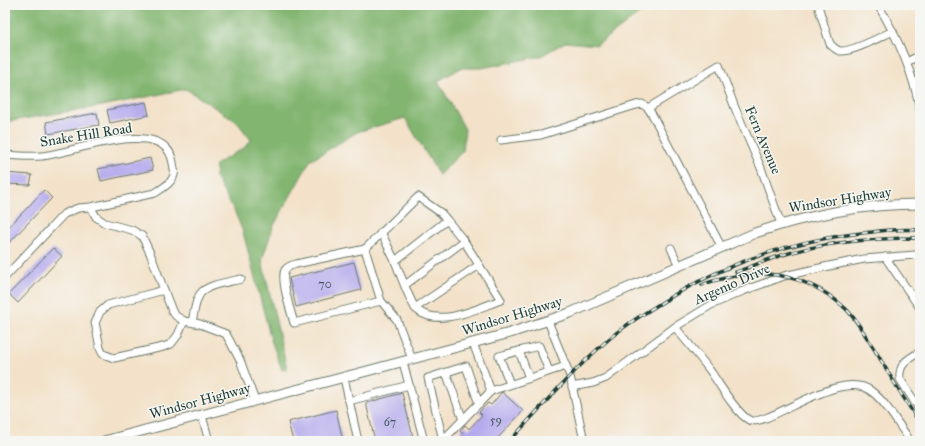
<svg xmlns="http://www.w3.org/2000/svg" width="925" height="446" viewBox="0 0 925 446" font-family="'IM FELL Great Primer',serif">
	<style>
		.forest { fill: #82b56f; stroke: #507952 }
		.building { fill: #b5aaed }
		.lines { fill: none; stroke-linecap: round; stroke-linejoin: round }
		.minor-casing { stroke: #697768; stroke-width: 9 }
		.major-casing { stroke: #697768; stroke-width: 11 }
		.minor { stroke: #fff; stroke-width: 7 }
		.major { stroke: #fff; stroke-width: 9 }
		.rail-casing { stroke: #1f3d34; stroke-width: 3.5 }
		.rail { stroke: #f6f6f2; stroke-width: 2; stroke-dasharray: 6; stroke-linecap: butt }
		.labels { text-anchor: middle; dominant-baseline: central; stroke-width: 3; stroke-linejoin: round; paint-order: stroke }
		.number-label { font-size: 12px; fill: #445862 }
		.street-label { font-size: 14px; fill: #1f3d34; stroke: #f6f6f2 }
	</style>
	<rect width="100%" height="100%" fill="#f6f6f2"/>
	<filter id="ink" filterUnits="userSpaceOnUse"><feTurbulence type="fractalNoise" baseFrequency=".025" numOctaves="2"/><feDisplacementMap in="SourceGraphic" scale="8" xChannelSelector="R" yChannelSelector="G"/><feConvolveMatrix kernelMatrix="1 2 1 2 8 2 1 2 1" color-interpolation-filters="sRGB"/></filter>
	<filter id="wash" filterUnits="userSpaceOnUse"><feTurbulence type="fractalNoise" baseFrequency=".012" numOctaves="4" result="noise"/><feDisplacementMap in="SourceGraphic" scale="16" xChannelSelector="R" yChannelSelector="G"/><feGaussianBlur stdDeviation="0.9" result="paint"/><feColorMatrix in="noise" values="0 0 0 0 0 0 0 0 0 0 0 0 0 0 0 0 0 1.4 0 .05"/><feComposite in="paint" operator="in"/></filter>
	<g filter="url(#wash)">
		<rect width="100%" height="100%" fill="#f3e2c9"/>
		<path class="forest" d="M5,5H651L597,45L565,42L541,56L482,68H461L438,81L465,129L463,151L439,175L405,118L357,132L310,161L273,227L262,260L287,369L282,370L271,340L243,232L234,210L215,177L216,164L244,148L251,140L237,122L186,89L102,106L5,122Z"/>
		<g id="blocks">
			<g class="building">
				<path d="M146,102L149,115L110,123L107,110Z"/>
				<path d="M97,113L99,125L48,134L46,122Z"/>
				<path d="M150,158L153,170L101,181L98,169Z"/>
				<path d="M5,173L32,175L30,185L5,184Z"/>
				<path d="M44,190L52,198L8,244L5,242V231Z"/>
				<path d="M53,248L62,256L18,303L9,294Z"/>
				<path d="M354,262L361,290L296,307L289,278Z"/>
				<path d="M502,392L523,411L495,441H457L464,435L460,431L465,425L469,429L482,415L479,412L488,403L491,405Z"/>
				<path d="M402,393L414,441H375L366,403Z"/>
				<path d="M336,410L343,441H293L288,422Z"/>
			</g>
		</g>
	</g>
	<g filter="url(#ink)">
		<use href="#blocks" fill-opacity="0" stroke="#697768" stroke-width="1"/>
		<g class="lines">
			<defs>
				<g id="minor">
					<path d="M819,5V9L830,44C833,47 836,50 840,51C853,52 880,37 893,31"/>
					<path d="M878,5C898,38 913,72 920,110"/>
					<path d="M907,62L920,55"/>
					<path d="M648,108L719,65L735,108L761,168L781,224"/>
					<path d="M501,140L541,135L636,105L642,104L648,108L653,116L722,248"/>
					<path d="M5,155C17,156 30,157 42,156C72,153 145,123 167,149C172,154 173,162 174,169C177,180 163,188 155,193L91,207L78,208L64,214L5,277"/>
					<path d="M91,207L96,217L105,223L132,230L142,236L150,253L172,311L176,316L184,321L200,324L226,334L240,360L255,401"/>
					<path d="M381,232L395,261"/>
					<path d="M671,248L679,266"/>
					<path d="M365,249L296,264C292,265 288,266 285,270C280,279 291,312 294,323L381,301"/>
					<path d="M885,257L920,308"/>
					<path d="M405,285L464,241"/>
					<path d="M164,290L108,305L100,312L95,323L96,327L100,348L103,354L114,358L163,347L171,344L178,335L184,321"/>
					<path d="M415,308L479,265"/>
					<path d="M548,321L570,376L584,441"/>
					<path d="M192,322C194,314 195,301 200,294C207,284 230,282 241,279"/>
					<path d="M675,327C687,342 700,357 711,372C720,385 736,413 749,420C766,429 840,367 871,391C886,402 896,421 907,436"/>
					<path d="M473,343L491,391L566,366"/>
					<path d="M519,351L529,378"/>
					<path d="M920,352C909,358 898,364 900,379L920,410"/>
					<path d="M412,359L397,320L381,301L365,249L418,197L441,213L447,220L464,241L501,300C477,308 439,329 416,309C412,305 398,269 395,261L447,220"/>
					<path d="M403,362L424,441"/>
					<path d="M446,372L463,420"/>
					<path d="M344,378L358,441"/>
					<path d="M510,384L499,356L539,346L549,371"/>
					<path d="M572,387L593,383L606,378L675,327L711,305L743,291L784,276L829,266L864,259L915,255L920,256"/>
					<path d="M349,401L409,385"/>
					<path d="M479,404L466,366L428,378L443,440L491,391"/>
					<path d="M202,416L209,441"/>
				</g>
				<path id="major" d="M104,441L510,333L570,313L755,233C808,215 864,204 920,204"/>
			</defs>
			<use href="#minor" class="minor-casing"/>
			<use href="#major" class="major-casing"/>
			<use href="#minor" class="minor"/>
			<use href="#major" class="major"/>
			<defs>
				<g id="rail">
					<path d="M736,272C750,267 764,261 779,256C823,242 874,238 920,238"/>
					<path d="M702,285C710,281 718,280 726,278C769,267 814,278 847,310C859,323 868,340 878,355C891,378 905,400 919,422"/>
					<path d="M510,441C542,406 573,370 609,339C625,325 643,314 661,303C726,262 795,239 872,232C888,230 904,229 920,230"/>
				</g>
			</defs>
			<use href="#rail" class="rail-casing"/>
			<use href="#rail" class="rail"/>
		</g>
	</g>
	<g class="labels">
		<g class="number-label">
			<text x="325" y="284">70</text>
			<text x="496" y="420">59</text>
			<text x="390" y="422">67</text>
		</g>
		<g class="street-label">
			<text transform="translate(86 135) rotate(-9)">Snake Hill Road</text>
			<text transform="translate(763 140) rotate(67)">Fern Avenue</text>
			<text transform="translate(840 200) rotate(-9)">Windsor Highway</text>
			<text transform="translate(732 284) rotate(-24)">Argenio Drive</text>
			<text transform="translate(512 316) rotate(-17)">Windsor Highway</text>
			<text transform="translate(200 401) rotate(-15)">Windsor Highway</text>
		</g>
	</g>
	<rect width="925" height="446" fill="none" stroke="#f6f6f2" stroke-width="20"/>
</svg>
